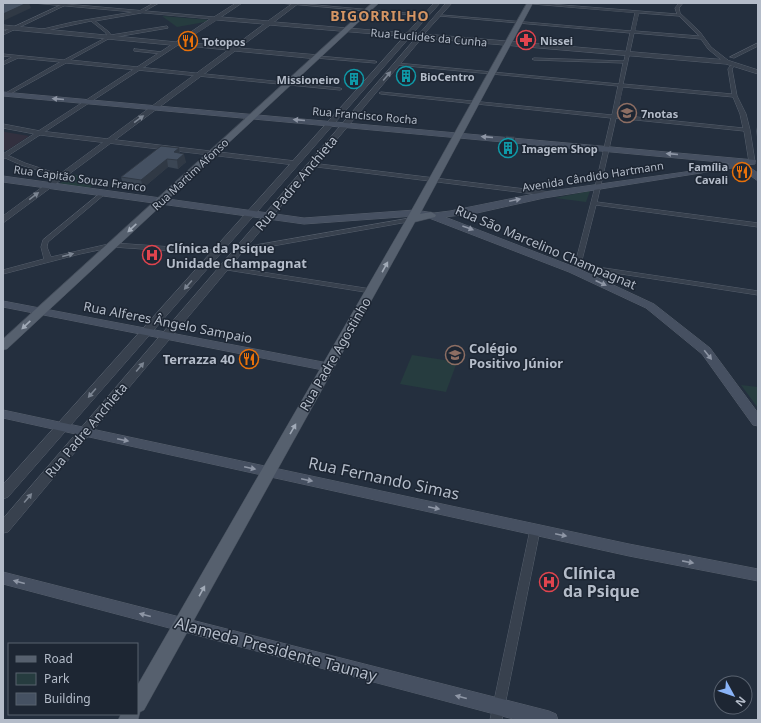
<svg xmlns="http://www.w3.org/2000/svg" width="761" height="723" viewBox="0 0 761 723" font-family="'Noto Sans',sans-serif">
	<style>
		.medical { fill: #32303f }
		.green { fill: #263c3f }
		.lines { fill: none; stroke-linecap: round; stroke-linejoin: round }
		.minor-casing { stroke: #565f6c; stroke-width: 1 }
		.tertiary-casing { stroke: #565f6c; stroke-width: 1 }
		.secondary-casing { stroke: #565f6c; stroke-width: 1 }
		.primary-casing { stroke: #414a57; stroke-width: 1 }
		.minor { fill: #38414e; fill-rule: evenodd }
		.tertiary { fill: #38414e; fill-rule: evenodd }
		.secondary { fill: #465061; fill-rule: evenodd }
		.primary { fill: #56606e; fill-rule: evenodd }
		.tertiary-bridge-casing { stroke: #565f6c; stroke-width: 6; stroke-linecap: butt }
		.tertiary-bridge { stroke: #38414e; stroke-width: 5.5 }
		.wall { fill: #3b4654 }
		.shaded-wall { fill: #303945 }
		.building { fill: #455162; stroke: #303945 }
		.oneway { fill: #7c8592 }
		.oneway2 { fill: #8e96a5 }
		.oneway3 { fill: #a1aab7 }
		.labels { text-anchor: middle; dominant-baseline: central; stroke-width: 3; stroke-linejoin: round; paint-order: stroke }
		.far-street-label { font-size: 11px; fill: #b4bcc9; stroke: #1d2633 }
		.far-poi-label { font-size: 11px; font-weight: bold; fill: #b4bcc9; stroke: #1d2633; text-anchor: start }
		.street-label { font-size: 13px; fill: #b4bcc9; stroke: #1d2633 }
		.poi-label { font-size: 13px; font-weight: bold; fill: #b4bcc9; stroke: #1d2633; text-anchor: start }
		.far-district-label { font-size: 14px; font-weight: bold; letter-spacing: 1px; fill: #d59563; stroke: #1d2633 }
		.near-street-label { font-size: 16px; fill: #b4bcc9; stroke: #1d2633 }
		.near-poi-label { font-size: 16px; font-weight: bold; fill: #b4bcc9; stroke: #1d2633; text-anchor: start }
	</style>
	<rect width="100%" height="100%" fill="#242f3e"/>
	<path class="medical" d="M3,131L5,132L29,136L8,150H3Z"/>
	<g class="green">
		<path d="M162,16L209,20L205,22L177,27Z"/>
		<path d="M73,174L99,181L88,189L58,185Z"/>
		<path d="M590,191L586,202L555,198Z"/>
		<path d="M412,355L457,362L446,392L400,384Z"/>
		<path d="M741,385L758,387V408Z"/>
	</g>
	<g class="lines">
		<defs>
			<g id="minor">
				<path d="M65,3H70L3,35V32Z"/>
				<path d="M154,3H159L141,13L95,21L109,32L111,35L167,26L168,28L110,38L70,60L340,88L342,89L340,90L66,63L8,95L4,94L60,62L18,58L3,65V62L12,57L3,56V54L64,60L107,37L106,33L91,21L40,32L39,30L73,22L139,11Z"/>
				<path d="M279,3H294L428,15L426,16Z"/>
				<path d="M521,3H537L677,14L675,8L679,3H683L679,8L680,13L700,32L711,47L729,61V63H725L708,49L701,39L634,33L623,84L732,94L728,69L730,66H734L732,69L737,96L746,114L750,130L755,162L752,164L749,162L744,131L616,118L597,202L758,223V227L596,205L581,264L580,265H576L575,264L595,187L611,118L381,94L379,93L381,92L612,115L618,86L397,65L395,64L397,63L619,84L623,63L534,60L532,59L534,58L624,61L630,33L440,16L442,15L631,31L635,13ZM639,13L679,16L699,36L635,31ZM623,87L733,97L740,114L743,128L617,115Z"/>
				<path d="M758,43V46L734,58L730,57Z"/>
				<path d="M136,49L162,52L164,53L162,54L134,51V49Z"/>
				<path d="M318,56L375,61L377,62L375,63L316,58V56Z"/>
				<path d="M3,124L40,131L295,161L298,163L295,165L40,135L3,128Z"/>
				<path d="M5,154L25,163L64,176L59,177L21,165L3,157V155Z"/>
				<path d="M311,163L550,192L553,194L550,196L309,166L308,165Z"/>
				<path d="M103,191L105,192V194L48,242L47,247L51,257L113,243L217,250L220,252L217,254L113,247L80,254L3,274V270L44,259L41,247L43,240Z"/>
				<path d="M411,218L414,220L413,221L239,252L236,250L239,248Z"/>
				<path d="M584,265L758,291V295L582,268L581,267L582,266Z"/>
				<path d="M223,266L371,289L375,291L371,293L221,269L220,268L221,267Z"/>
				<path d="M535,526L539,527L540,530L502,720H490L530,530L531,527Z"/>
			</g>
			<g id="tertiary">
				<path d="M33,3H54L214,17L236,3H242L221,17L268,21L293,3H299L274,22L407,33L434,3H440L413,33L419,34L446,3H452L424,34L727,60L758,70V74L726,64L270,25L239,48L318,55L321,57L318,59L235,51L3,223V216L228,50L178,45L3,159V154L171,45L3,29V25L176,42L210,19ZM217,20L264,24L233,47L183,42Z"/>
				<path d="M404,37L409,38L8,497L3,499V485Z"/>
				<path d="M416,38L421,39L8,532L3,533V519Z"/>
			</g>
			<g id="secondary">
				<path d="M3,92L755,160V164L746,165L758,173V181L738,167L544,198L477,213L445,217L577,268L654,304L710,348L758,413V426L753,425L702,354L646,308L569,272L429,218L415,216L304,224L3,182V176L304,218L415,210L434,213L450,211L544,192L692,171L731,163L3,96Z"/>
				<path d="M3,301L328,363L334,367L328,371L3,307Z"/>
				<path d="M3,410L629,544L758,569V581L629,556L3,418Z"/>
				<path d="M3,572L549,711L556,714L558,720H517L3,584Z"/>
			</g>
			<g id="primary">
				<path d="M372,3H379L7,349L3,350V339Z"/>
				<path d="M527,3H533L420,214L431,212L436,215L435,217L415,222L144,710L140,712L138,720H118L121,714H137V686L410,213Z"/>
			</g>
		</defs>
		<use href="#minor" class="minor-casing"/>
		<use href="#tertiary" class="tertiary-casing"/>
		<use href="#secondary" class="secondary-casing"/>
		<use href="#primary" class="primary-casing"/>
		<use href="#minor" class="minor"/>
		<use href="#tertiary" class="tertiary"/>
		<use href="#secondary" class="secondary"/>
		<use href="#primary" class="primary"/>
		<defs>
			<g id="tertiary-bridge">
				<path d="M406,38L409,34"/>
				<path d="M418,39L421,35"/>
			</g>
		</defs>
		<use href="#tertiary-bridge" class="tertiary-bridge-casing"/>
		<use href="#tertiary-bridge" class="tertiary-bridge"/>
	</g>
	<g class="wall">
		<path d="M758,123V143L756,131Z"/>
		<path d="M503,143L515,145L511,153L502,152Z"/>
		<path d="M179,148L180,153L186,162L178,169L168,167L143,188L123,185L121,177Z"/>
	</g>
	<g class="shaded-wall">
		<path d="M27,3H29L31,8L3,21V14Z"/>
		<path d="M515,137V145L511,153L512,144Z"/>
		<path d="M179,148L180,156L174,152Z"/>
		<path d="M184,154L186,162L178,169L177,160Z"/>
		<path d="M167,159L168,167L143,188L141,180Z"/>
	</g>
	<g class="building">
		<path d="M3,3H27L3,14Z"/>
		<path d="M506,136L515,137L512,144L503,143Z"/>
		<path d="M161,146L179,148L174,152L184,154L177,160L167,159L141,180L121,177Z"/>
	</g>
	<defs><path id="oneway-solid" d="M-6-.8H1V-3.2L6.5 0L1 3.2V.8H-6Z"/></defs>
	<g class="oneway">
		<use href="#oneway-solid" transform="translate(387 76) rotate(-50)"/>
		<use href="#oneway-solid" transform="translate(139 119) rotate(-36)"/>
		<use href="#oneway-solid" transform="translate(34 196) rotate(-37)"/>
		<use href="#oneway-solid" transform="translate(68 255) rotate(-15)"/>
		<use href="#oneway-solid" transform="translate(188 285) rotate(131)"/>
		<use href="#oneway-solid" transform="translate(140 367) rotate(-50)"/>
		<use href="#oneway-solid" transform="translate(92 393) rotate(131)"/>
		<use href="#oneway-solid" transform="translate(28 498) rotate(-50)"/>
	</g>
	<g class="oneway2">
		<use href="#oneway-solid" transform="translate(58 99) rotate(-175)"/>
		<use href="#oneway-solid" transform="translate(299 120) rotate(-175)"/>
		<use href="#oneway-solid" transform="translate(487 137) rotate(-175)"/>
		<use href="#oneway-solid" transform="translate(672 154) rotate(-175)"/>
		<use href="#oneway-solid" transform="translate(515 200) rotate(-12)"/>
		<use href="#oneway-solid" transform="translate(468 228) rotate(20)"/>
		<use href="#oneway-solid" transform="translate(601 283) rotate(25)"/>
		<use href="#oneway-solid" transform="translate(708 355) rotate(51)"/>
		<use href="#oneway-solid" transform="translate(123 440) rotate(12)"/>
		<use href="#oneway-solid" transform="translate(250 468) rotate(12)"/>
		<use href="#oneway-solid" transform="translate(307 480) rotate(12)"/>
		<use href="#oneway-solid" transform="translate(434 508) rotate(12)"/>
		<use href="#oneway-solid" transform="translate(561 535) rotate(12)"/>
		<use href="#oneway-solid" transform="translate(688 562) rotate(11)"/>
		<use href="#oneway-solid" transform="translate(19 582) rotate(-165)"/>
		<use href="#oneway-solid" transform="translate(145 615) rotate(-165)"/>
		<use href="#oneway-solid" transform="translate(461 697) rotate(-165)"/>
	</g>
	<g class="oneway3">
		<use href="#oneway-solid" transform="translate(132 228) rotate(137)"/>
		<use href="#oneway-solid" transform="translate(385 267) rotate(-61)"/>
		<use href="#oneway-solid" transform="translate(26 325) rotate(137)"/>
		<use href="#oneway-solid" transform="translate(293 429) rotate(-60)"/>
		<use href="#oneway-solid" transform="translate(202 591) rotate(-61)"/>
	</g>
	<defs>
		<symbol id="pharmacy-ring" viewBox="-11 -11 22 22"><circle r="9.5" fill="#1d2633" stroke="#e0444e" stroke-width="1.5"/><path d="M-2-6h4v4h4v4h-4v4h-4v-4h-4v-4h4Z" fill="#e0444e"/></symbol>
		<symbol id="restaurant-ring" viewBox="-11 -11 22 22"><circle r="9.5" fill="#1d2633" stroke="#e8710a" stroke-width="1.5"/><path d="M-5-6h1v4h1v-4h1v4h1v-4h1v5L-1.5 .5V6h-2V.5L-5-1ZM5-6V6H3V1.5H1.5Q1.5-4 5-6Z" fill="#e8710a"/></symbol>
		<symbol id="building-ring" viewBox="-11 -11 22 22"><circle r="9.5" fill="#1d2633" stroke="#0f9aa8" stroke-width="1.5"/><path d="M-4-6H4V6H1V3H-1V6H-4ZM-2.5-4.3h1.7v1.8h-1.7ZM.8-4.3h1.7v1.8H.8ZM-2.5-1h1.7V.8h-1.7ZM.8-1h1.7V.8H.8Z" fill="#0f9aa8"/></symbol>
		<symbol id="school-ring" viewBox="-11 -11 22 22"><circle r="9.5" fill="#1d2633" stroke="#8d6e63" stroke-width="1.5"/><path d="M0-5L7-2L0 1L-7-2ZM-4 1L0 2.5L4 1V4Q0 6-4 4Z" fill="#8d6e63"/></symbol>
		<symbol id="hospital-ring" viewBox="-11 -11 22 22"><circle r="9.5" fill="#1d2633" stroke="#e0444e" stroke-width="1.5"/><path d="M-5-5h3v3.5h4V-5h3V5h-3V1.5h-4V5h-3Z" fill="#e0444e"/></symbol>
	</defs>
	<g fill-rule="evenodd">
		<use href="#pharmacy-ring" x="515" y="29" width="22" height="22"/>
		<use href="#restaurant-ring" x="177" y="30" width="22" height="22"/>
		<use href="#building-ring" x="395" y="65" width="22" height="22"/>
		<use href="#building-ring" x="343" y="68" width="22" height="22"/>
		<use href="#school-ring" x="616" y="102" width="22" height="22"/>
		<use href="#building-ring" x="497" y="137" width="22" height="22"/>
		<use href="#restaurant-ring" x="731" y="161" width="22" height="22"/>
		<use href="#hospital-ring" x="141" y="244" width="22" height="22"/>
		<use href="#school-ring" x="444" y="344" width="22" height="22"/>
		<use href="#restaurant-ring" x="238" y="348" width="22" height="22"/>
		<use href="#hospital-ring" x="538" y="571" width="22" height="22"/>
	</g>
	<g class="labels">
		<g class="far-street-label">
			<text transform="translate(429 37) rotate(5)">Rua Euclides da Cunha</text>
			<text transform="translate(365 115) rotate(5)">Rua Francisco Rocha</text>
			<text transform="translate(190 174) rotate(-43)">Rua Martim Afonso</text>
			<text transform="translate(593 176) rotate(-9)">Avenida Cândido Hartmann</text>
			<text transform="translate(80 178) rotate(8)">Rua Capitão Souza Franco</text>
		</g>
		<g class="far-poi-label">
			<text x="540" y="40">Nissei</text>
			<text x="202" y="41">Totopos</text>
			<text x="420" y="76">BioCentro</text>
			<text x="340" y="79" text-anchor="end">Missioneiro</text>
			<text x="641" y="113">7notas</text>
			<text x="522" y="148">Imagem Shop</text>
			<text x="728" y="166" text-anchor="end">Família<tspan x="728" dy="13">Cavali</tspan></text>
		</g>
		<g class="street-label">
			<text transform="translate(296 183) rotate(-50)">Rua Padre Anchieta</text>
			<text transform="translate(546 247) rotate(23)">Rua São Marcelino Champagnat</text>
			<text transform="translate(168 322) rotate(11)">Rua Alferes Ângelo Sampaio</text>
			<text transform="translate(335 354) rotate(-60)">Rua Padre Agostinho</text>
			<text transform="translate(86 430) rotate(-50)">Rua Padre Anchieta</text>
		</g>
		<g class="poi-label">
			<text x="166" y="248">Clínica da Psique<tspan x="166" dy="15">Unidade Champagnat</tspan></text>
			<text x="469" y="348">Colégio<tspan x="469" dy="15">Positivo Júnior</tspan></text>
			<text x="235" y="359" text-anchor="end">Terrazza 40</text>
		</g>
		<g class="far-district-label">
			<text x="380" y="15">BIGORRILHO</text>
		</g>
		<g class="near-street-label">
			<text transform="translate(384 478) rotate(12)">Rua Fernando Simas</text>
			<text transform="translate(276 649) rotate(15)">Alameda Presidente Taunay</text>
		</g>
		<g class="near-poi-label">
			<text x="563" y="573">Clínica<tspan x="563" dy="18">da Psique</tspan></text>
		</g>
	</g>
	<rect width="761" height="723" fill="none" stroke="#b4bcc9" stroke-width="8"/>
	<rect x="8" y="643" width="130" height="72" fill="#1d2633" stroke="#59626f"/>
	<rect x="16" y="656" width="20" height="6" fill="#56606e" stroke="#59626f"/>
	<text x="44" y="663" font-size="12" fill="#b4bcc9">Road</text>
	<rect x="16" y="673" width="20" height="12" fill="#263c3f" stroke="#59626f"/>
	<text x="44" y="683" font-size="12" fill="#b4bcc9">Park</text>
	<rect x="16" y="693" width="20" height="12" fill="#455162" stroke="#59626f"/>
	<text x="44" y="703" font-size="12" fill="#b4bcc9">Building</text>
	<g transform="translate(733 695) rotate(130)"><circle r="19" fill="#1d2633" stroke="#59626f"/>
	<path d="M0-3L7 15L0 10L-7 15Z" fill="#8ab4f8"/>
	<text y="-6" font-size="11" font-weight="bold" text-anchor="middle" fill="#b4bcc9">N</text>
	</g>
</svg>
